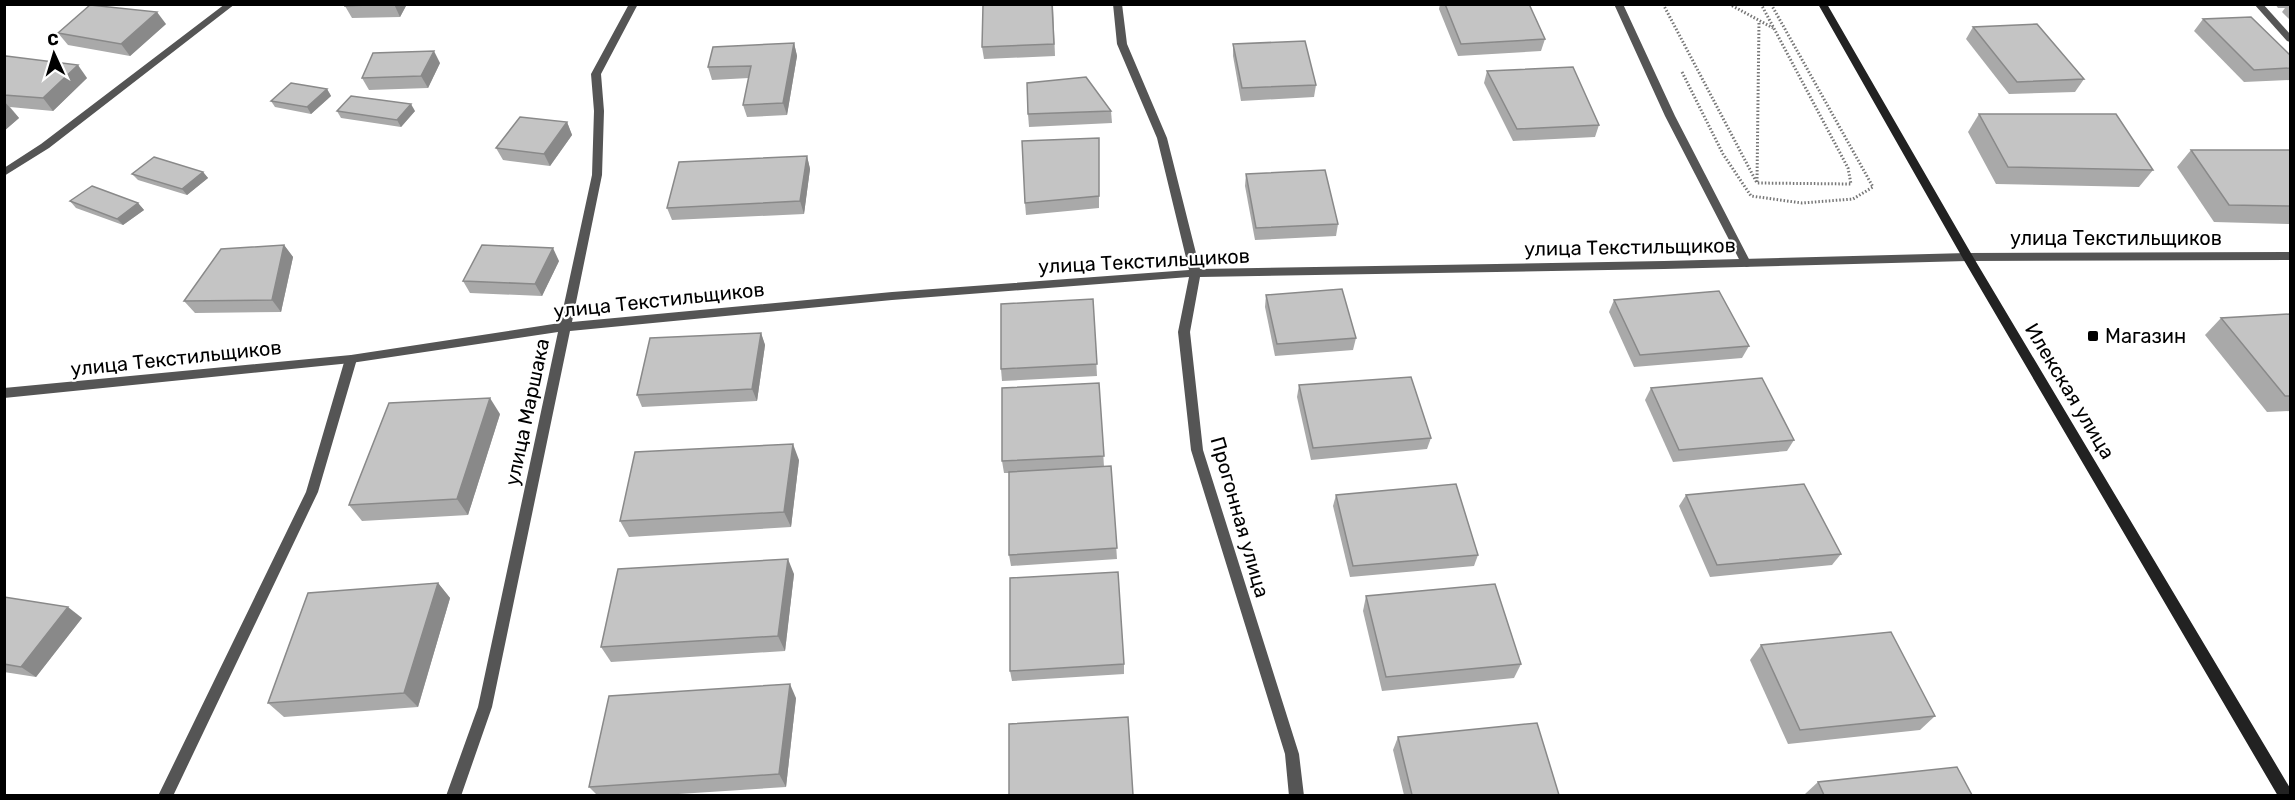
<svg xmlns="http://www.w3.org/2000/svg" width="2295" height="800" viewBox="0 0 2295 800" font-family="Rubik,sans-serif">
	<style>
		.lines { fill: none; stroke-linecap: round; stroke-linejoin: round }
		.path { stroke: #777; stroke-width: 3; stroke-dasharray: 1.5 2; stroke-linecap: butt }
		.lane { fill: #555; fill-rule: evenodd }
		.street { fill: #555; fill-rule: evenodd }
		.secondary { fill: #222; fill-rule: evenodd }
		.wall { fill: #a9a9a9 }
		.shaded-wall { fill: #898989 }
		.building { fill: #c4c4c4; stroke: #898989; stroke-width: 1.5 }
		.poi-dot { fill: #000; stroke: #fff; stroke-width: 2 }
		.labels { text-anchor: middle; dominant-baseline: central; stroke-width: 4.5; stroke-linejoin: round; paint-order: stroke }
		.street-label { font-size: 20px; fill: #000; stroke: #fff }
		.poi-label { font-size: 20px; fill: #000; stroke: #fff; text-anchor: start }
	</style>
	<rect width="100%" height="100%" fill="#fff"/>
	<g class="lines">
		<g class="path">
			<path d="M1663,4L1757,183L1851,184L1848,168L1761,4"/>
			<path d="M1729,4L1773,28"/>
			<path d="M1682,72L1723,154L1751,196L1802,203L1853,199L1873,187L1771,4"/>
			<path d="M1757,182L1759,21"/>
		</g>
		<g class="lane">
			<path d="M1614,4H1623L1675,116L1751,263L1750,266L1746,267L1741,263L1665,116Z"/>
			<path d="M351,355L357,359L318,492L173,796H158L306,492L345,359Z"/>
		</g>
		<g class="street">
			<path d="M225,4H235L49,148L4,176V168L41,144Z"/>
			<path d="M629,4H638L601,74L604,111L602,175L572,322L892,292L1189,270L1157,138L1117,44L1113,4H1122L1127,44L1167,138L1200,269L1664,261L1967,253L2290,252V260L1967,261L1664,269L1200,277L1190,332L1203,450L1299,754L1304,796H1289L1285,754L1191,450L1178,332L1189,277L892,300L570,331L492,707L461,796H446L478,707L558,332L351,363L4,398V388L351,355L560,323L592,175L594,111L591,74Z"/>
			<path d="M2254,4H2263L2290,34V42L2287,41Z"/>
		</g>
		<path class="secondary" d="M1818,4H1827L1972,255L2290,788V796H2278L1962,257Z"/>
	</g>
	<g class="wall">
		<path d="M346,4H407L400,17L352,18L345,6Z"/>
		<path d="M1053,4L1055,56L984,59L982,47Z"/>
		<path d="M1440,4H1529L1545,39L1541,51L1458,56L1439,9Z"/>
		<path d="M2275,4H2290V20L2282,12L2285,8H2278Z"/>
		<path d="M2203,19L2290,55V80L2244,82L2194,31Z"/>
		<path d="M166,24L130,56L68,45L58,33Z"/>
		<path d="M1973,27L2084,79L2075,92L2009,94L1966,39Z"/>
		<path d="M794,43L797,56L787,115L747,117L743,105L749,78L712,80L708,67Z"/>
		<path d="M1233,44L1316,85L1314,97L1241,101L1233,56Z"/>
		<path d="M4,57L87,78L53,111L10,107L19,118L4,131Z"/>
		<path d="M440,63L428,88L369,90L362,78Z"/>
		<path d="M1487,71L1599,125L1595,137L1513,141L1484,83Z"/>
		<path d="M327,89L331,96L311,114L275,107L271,101Z"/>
		<path d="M337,111H415L401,127L341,118Z"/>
		<path d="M1111,111L1112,123L1029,127L1028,114Z"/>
		<path d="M1979,114L2153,170L2139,187L1996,184L1968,132Z"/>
		<path d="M567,122L572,135L550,166L503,160L496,148Z"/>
		<path d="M1099,138V208L1026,215L1025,203Z"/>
		<path d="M2191,150H2290V224L2214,222L2177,167Z"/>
		<path d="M807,156L810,169L804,214L672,220L667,208Z"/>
		<path d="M203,172L208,178L187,195L138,180L132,174Z"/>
		<path d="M1246,174L1338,224L1336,236L1255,240L1245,186Z"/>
		<path d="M70,201L138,203L144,210L123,225L76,208Z"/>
		<path d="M284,245L293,257L281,312L195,313L184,301Z"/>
		<path d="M559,261L542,296L470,293L463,281Z"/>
		<path d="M1266,295L1356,338L1353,350L1275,356L1265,307Z"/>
		<path d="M1093,299L1097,376L1002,381L1001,369Z"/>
		<path d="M1614,300L1749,346L1742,358L1634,367L1609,312Z"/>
		<path d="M2290,314V411L2267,412L2205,335L2221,318Z"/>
		<path d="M761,333L765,345L757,401L642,407L637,395Z"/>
		<path d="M1099,383L1104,467L1111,466L1117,559L1011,566L1009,555V473H1004L1002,461Z"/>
		<path d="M1299,385L1431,438L1427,449L1311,460L1297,397Z"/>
		<path d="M1651,388L1794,440L1787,451L1673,462L1645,400Z"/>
		<path d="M500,414L468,515L362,521L349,505Z"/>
		<path d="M799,460L791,527L629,537L620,521Z"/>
		<path d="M1336,495L1478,555L1474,566L1350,577L1333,506Z"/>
		<path d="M1686,495L1841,554L1832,565L1710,577L1679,506Z"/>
		<path d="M794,574L785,651L611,662L601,647Z"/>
		<path d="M438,583L450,598L418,707L284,717L268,703Z"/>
		<path d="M1366,596L1521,664L1514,678L1382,691L1363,611Z"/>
		<path d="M4,597L82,618L36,677L4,672Z"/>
		<path d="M1761,645L1935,716L1920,730L1788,744L1750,660Z"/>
		<path d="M1124,664V674L1012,681L1010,671Z"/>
		<path d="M796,698L786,787L663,795H597L589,787Z"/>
		<path d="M1398,737L1559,795H1404L1393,750Z"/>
		<path d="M1818,782L1972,795H1805V794Z"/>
	</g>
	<g class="shaded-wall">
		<path d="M394,4H407L400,17Z"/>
		<path d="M157,12L166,24L130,56L121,44Z"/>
		<path d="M794,43L797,56L787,115L783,103Z"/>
		<path d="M434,51L440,63L428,88L421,76Z"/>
		<path d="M78,65L87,78L53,111L43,98Z"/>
		<path d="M327,89L331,96L311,114L307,107Z"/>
		<path d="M4,101L19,118L4,131Z"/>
		<path d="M411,104L415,111L401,127L397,120Z"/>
		<path d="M567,122L572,135L550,166L544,154Z"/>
		<path d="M807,156L810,169L804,214L800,201Z"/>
		<path d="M203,172L208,178L187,195L182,189Z"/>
		<path d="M138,203L144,210L123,225L117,219Z"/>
		<path d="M284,245L293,257L281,312L272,300Z"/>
		<path d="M553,248L559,261L542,296L535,284Z"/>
		<path d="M761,333L765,345L757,401L752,389Z"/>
		<path d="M490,398L500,414L468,515L457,499Z"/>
		<path d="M793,444L799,460L791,527L784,512Z"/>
		<path d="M788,559L794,574L785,651L778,636Z"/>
		<path d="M438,583L450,598L418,707L404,693Z"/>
		<path d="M68,607L82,618L36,677L21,667Z"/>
		<path d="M790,684L796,698L786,787L779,774Z"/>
	</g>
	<g class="building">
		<path d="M346,4H394L345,6Z"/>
		<path d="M999,4H1052L1054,44L982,47L983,5Z"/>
		<path d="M1445,4H1529L1545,39L1461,44Z"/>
		<path d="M90,5L157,12L121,44L58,33Z"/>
		<path d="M2251,17L2290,55V68L2254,70L2203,19Z"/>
		<path d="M2037,24L2084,79L2017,82L1973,27Z"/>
		<path d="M1305,41L1316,85L1242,88L1233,44Z"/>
		<path d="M794,43L783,103L743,105L751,66L708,67L713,47Z"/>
		<path d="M434,51L421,76L362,78L373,53Z"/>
		<path d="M6,56L78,65L43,98L4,95V57Z"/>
		<path d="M1573,67L1599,125L1517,129L1487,71Z"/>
		<path d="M1086,77L1111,111L1028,114L1027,83Z"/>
		<path d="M291,83L327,89L307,107L271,101Z"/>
		<path d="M351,96L411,104L397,120L337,111Z"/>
		<path d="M1979,114H2116L2153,170L2008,167Z"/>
		<path d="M520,117L567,122L544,154L496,148Z"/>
		<path d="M1099,138V196L1025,203L1022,141Z"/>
		<path d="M2191,150H2290V206L2229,205Z"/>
		<path d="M807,156L800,201L667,208L679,162Z"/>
		<path d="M154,157L203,172L182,189L132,174Z"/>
		<path d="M1325,170L1338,224L1256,228L1246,174Z"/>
		<path d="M92,186L138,203L117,219L70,201Z"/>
		<path d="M284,245L272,300L184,301L221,249Z"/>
		<path d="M482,245L553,248L535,284L463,281Z"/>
		<path d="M1342,289L1356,338L1277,344L1266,295Z"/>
		<path d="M1719,291L1749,346L1640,355L1614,300Z"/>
		<path d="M1093,299L1097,364L1001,369V304Z"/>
		<path d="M2290,314V396H2285L2221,318Z"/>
		<path d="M761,333L752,389L637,395L650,338Z"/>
		<path d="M1411,377L1431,438L1313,448L1299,385Z"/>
		<path d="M1762,378L1794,440L1679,450L1651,388Z"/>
		<path d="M1099,383L1104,456L1002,461V388Z"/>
		<path d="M490,398L457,499L349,505L389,403Z"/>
		<path d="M793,444L784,512L620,521L635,452Z"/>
		<path d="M1111,466L1117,548L1009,555V472Z"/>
		<path d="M1456,484L1478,555L1353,566L1336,495Z"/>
		<path d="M1804,484L1841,554L1717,565L1686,495Z"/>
		<path d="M788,559L778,636L601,647L618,569Z"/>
		<path d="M1118,572L1124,664L1010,671V578Z"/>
		<path d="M438,583L404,693L268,703L308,593Z"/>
		<path d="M1495,584L1521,664L1386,677L1366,596Z"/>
		<path d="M4,597L68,607L21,667L4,664Z"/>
		<path d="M1891,632L1935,716L1800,730L1761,645Z"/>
		<path d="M790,684L779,774L589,787L609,696Z"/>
		<path d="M1128,717L1133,795H1009V724Z"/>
		<path d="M1537,723L1559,795H1412L1398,737Z"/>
		<path d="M1957,767L1972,795H1824L1818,782Z"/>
	</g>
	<rect class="poi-dot" x="2087" y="330" width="12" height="12" rx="3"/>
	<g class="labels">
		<g class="street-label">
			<text x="2116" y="238">улица Текстильщиков</text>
			<text transform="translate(1630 247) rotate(-1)">улица Текстильщиков</text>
			<text transform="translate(1144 261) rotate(-3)">улица Текстильщиков</text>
			<text transform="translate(659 300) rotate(-6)">улица Текстильщиков</text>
			<text transform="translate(176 358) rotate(-6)">улица Текстильщиков</text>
			<text transform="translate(2070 391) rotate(59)">Илекская улица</text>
			<text transform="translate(527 412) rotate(-78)">улица Маршака</text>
			<text transform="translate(1240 517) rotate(74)">Прогонная улица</text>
		</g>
		<g class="poi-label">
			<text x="2105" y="336">Магазин</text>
		</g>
	</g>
	<rect width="2295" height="800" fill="none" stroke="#000000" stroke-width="12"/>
	<g transform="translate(54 54) rotate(356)" stroke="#ffffff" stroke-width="4.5" paint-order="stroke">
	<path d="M0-4.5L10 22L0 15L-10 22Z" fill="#000000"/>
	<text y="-9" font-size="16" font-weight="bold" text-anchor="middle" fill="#000000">С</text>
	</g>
</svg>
